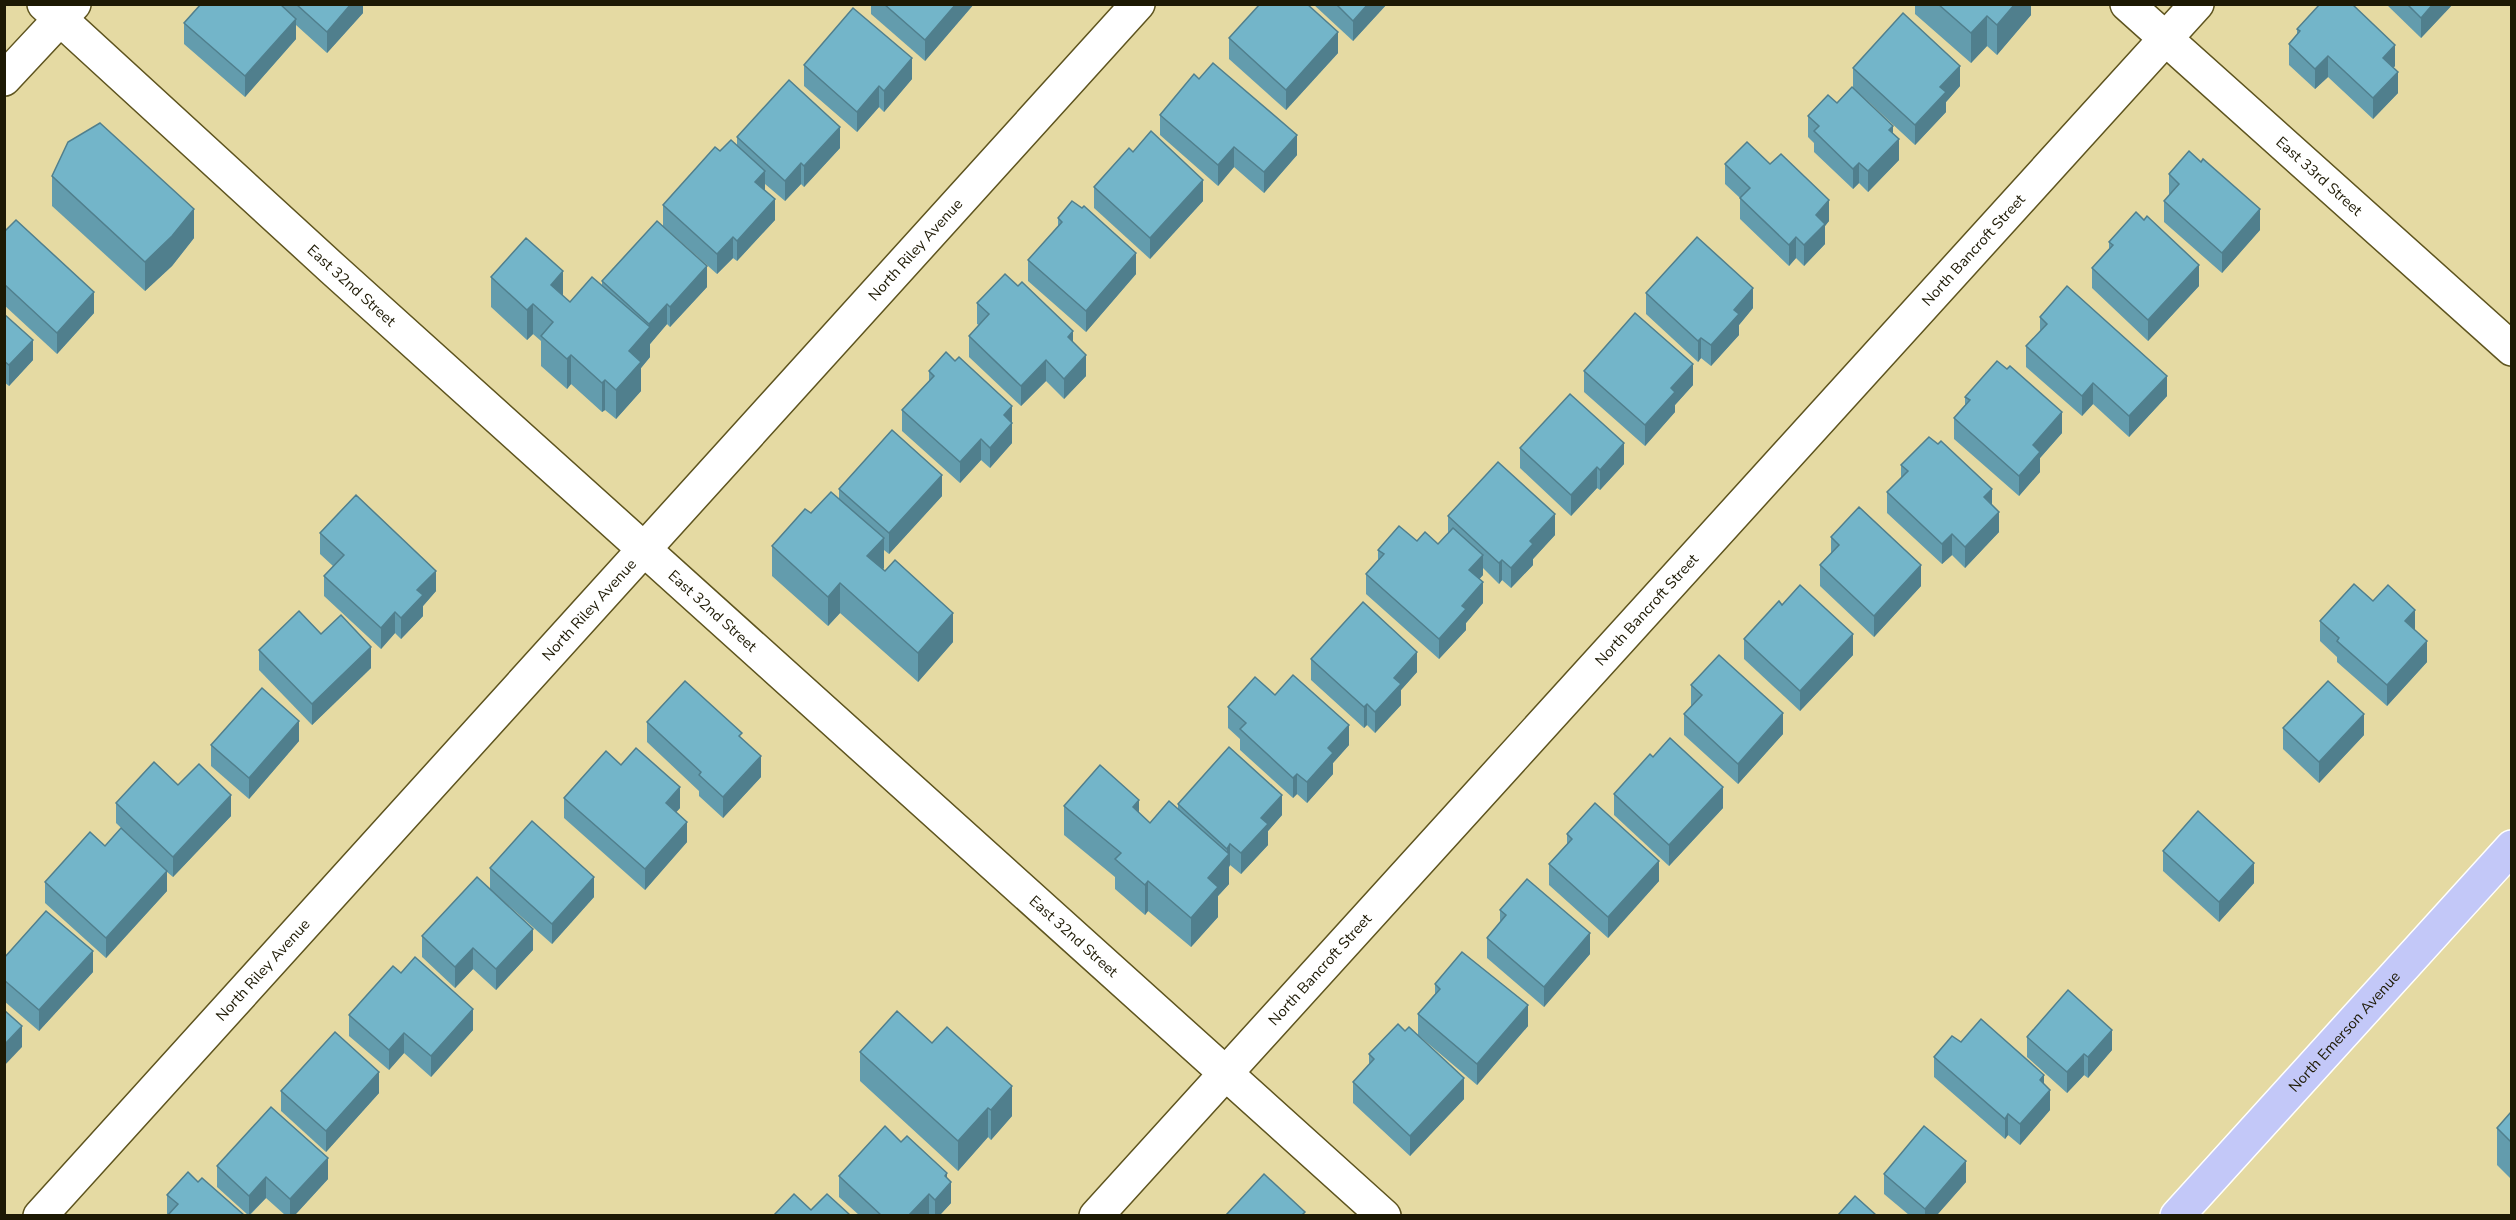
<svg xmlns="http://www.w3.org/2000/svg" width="2516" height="1220" viewBox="0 0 2516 1220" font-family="'Nunito Sans',sans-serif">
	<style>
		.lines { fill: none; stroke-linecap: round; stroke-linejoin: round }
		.minor-casing { stroke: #5e541f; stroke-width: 36 }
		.primary-casing { stroke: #fff; stroke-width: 36 }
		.minor { stroke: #fff; stroke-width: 33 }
		.primary { stroke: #c3c8f8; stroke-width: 33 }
		.wall { fill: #639cad }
		.shaded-wall { fill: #507f8d }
		.building { fill: #73b5c9; stroke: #507f8d; stroke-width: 1.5 }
		.labels { text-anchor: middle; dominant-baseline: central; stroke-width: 4.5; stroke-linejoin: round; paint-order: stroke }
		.street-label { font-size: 15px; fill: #1d1904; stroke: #fffbe5 }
	</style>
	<rect width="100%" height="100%" fill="#e5daa3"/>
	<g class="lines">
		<defs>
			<g id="minor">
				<path id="s1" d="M44,4L333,269L1384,1216"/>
				<path id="s2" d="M2127,4L2512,349"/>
				<path d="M4,79L74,4"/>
				<path id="s3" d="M40,1216L1138,4"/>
				<path id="s4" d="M1096,1216L2197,4"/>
			</g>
			<g id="primary">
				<path id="s5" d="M2177,1216L2512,847"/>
			</g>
		</defs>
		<use href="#minor" class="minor-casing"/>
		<use href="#primary" class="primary-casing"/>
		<use href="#minor" class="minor"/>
		<use href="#primary" class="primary"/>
	</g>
	<g class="wall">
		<path d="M201,4H363V13L327,53L296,25V39L245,97L184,44V23Z"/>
		<path d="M871,4H974L925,61L871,14Z"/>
		<path d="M1313,4H1387L1353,41Z"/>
		<path d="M1915,4H2031V15L1997,55L1987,46L1971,63L1915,14Z"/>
		<path d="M2386,4H2453L2421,38Z"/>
		<path d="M2297,29L2395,66L2393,68L2398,93L2373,119L2328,77L2315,89L2289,65V44L2297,35Z"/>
		<path d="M1229,38L1338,53L1286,110L1229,59Z"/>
		<path d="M804,65L912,79L884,112L879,107L857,132L804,86Z"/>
		<path d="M1853,68L1960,86L1946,102V112L1915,145L1860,94L1893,133L1899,160L1868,192L1859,183L1853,189L1814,152V143L1808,137V116L1837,103L1853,88Z"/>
		<path d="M1199,79L1297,155L1264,193L1234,167L1218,186L1160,135V115Z"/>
		<path d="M737,137L840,148L804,187L801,184L785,201L765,184V190L775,220L737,261L733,258L717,274L663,226V205L720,151L737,145Z"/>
		<path d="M1133,152L1203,201L1150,259L1094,208V187Z"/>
		<path d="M2201,162L2260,230L2222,273L2164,222V201L2169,196V174Z"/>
		<path d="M1725,164L1829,221L1825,226V244L1804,266L1796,258L1789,266L1740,219V198L1725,184Z"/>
		<path d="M52,176L194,238L172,266L145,291L52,206Z"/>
		<path d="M1058,218L1136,274L1086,332L1028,281V260L1058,227Z"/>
		<path d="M4,232L94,313L57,354L4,305Z"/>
		<path d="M2109,242L2199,286L2148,341L2092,288V268L2109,249Z"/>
		<path d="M491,277L563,296L570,302L602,286V281L707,287L670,327L667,324L650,344V357L641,368V391L616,419L605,410L602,412L571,384L567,389L541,366V341L533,334L527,340L491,307Z"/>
		<path d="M1646,293L1753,308L1739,325V335L1711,366L1701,358L1698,362L1646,314Z"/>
		<path d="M977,303L1073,342L1086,376L1064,399L1046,381L1021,406L969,357V336L979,325L977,324Z"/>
		<path d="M4,314L33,360L9,386L4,382Z"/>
		<path d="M2040,317L2167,396L2129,437L2093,404L2082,416L2026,367V346L2040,332Z"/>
		<path d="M955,361L1012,406V443L990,468L981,460L960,483L902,431V410L929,381V371Z"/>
		<path d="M1584,371L1693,385L1675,405V412L1645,446L1584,392Z"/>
		<path d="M1965,397L2062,433L2040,458V472L2019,496L1954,439V418L1965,405Z"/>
		<path d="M1520,448L1624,464L1600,490L1597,488L1571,516L1520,468Z"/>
		<path d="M1901,465L1999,532L1965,568L1952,555L1942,564L1887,513V492L1901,478Z"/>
		<path d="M839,489L942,496L889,554L884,550V568L883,569L953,642L918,682L840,613L828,626L772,576V546L811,513L839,499Z"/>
		<path d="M1448,516L1555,535L1533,559V565L1511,588L1502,580L1499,584L1483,568V575L1479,579L1483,603L1466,623V630L1439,659L1366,594V574L1378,560V550L1417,541L1438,544L1448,533Z"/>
		<path d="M320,533L436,591L423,606V616L401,639L395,633L381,649L324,596V576L333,566L320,554Z"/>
		<path d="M1831,537L1921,586L1874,637L1820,586V565L1831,553Z"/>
		<path d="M2373,601L2415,630L2427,662L2387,706L2337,662V657L2320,641V621Z"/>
		<path d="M1782,605L1853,655L1800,711L1744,659V639Z"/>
		<path d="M321,634L371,668L312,725L259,670V650Z"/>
		<path d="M1311,659L1417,672L1401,690V705L1375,733L1367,725L1364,728L1311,680Z"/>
		<path d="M1691,685L1783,734L1738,784L1684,735V714L1691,706Z"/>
		<path d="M1275,695L1349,745L1333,763V774L1307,803L1297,794L1293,798L1240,750V739L1228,728V707Z"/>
		<path d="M647,722L742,739L761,777L723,818L699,796V791L647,742Z"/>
		<path d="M2283,728L2364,735L2319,783L2283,749Z"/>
		<path d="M299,741L249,799L211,766V745Z"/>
		<path d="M621,765L680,808L676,812L687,842L645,890L564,818V798Z"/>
		<path d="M1614,794L1723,808L1669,866L1614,815Z"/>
		<path d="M116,803L231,816L173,877L167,872V891L106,958L45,903V882L105,846L137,843L116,823Z"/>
		<path d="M1178,804L1282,815L1268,831V845L1241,874L1230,865L1229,867V884L1218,896V917L1191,947L1148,911L1145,915L1115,889V877L1064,835V806L1139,813L1150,823L1178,809Z"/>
		<path d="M1567,834L1659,881L1608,938L1549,885V864L1567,845Z"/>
		<path d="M2163,851L2254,883L2219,922L2163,871Z"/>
		<path d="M490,868L594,897L552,944L490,889Z"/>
		<path d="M1500,910L1590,954L1544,1007L1487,958V938L1500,922Z"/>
		<path d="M422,936L533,950L496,990L473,969L455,988L422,957Z"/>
		<path d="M4,958L93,972L39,1031L4,1001Z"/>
		<path d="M401,973L473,1030L431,1077L404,1053L389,1070L349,1036V1015Z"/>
		<path d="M1435,984L1528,1026L1477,1085L1418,1035V1014L1435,994Z"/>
		<path d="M2027,1037L2112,1050L2088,1078L2084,1075L2067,1093L2027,1057Z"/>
		<path d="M1961,1042L2044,1084L2050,1110L2020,1145L2008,1135L2005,1139L1934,1077V1057Z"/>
		<path d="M860,1052L1012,1116L991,1140L988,1137L958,1171L860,1081Z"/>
		<path d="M1369,1054L1464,1099L1410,1156L1353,1103V1082L1369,1065Z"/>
		<path d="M281,1091L379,1093L326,1152L281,1111Z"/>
		<path d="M2511,1112V1179L2497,1165V1128Z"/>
		<path d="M901,1142L947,1178L951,1203L940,1215H859L839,1197V1176Z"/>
		<path d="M217,1166L328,1179L295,1215H285L266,1198L250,1215H248L217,1187Z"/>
		<path d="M1884,1174L1966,1182L1937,1215H1909L1884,1194Z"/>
		<path d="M198,1182L244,1215H167V1195Z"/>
	</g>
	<g class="shaded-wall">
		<path d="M351,4H363V13L327,53V32Z"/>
		<path d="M956,4H974L925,61V40Z"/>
		<path d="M1368,4H1387L1353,41V21Z"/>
		<path d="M2015,4H2031V15L1997,55V25Z"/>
		<path d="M2433,4H2453L2421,38V18Z"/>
		<path d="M1987,16V46L1971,63V33Z"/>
		<path d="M296,19V39L245,97V76Z"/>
		<path d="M1338,32V53L1286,110V90Z"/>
		<path d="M2395,45V66L2383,79V58Z"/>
		<path d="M2328,56V77L2315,89V69Z"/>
		<path d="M912,58V79L884,112V91Z"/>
		<path d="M1960,66V86L1946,102V112L1915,145V125L1940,87Z"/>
		<path d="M2398,72V93L2373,119V98Z"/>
		<path d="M879,86V107L857,132V112Z"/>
		<path d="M1893,126V146L1899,139V160L1868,192V171L1889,130Z"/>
		<path d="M840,127V148L804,187V166Z"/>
		<path d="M1297,135V155L1264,193V172Z"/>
		<path d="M1234,147V167L1218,186V165Z"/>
		<path d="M801,163V184L785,201V181Z"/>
		<path d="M1859,163V183L1853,189V169Z"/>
		<path d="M765,171V191L755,182Z"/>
		<path d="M1203,180V201L1150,259V238Z"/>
		<path d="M775,199V220L737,261V241Z"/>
		<path d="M1829,200V221L1825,226V244L1804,266V245L1816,215Z"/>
		<path d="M194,209V238L172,266L145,291V262Z"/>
		<path d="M2260,209V230L2222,273V253Z"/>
		<path d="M733,237V258L717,274V254Z"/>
		<path d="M1796,237V258L1789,266V245Z"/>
		<path d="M1136,253V274L1086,332V311Z"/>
		<path d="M2199,265V286L2148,341V320Z"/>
		<path d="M707,266V287L670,327V307Z"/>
		<path d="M563,271V301L551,285Z"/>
		<path d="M1753,288V308L1739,325V335L1711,366V345L1734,310Z"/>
		<path d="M94,292V313L57,354V333Z"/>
		<path d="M533,304V334L527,340V310Z"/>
		<path d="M667,304V324L650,344V357L641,368V391L616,419V390L629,351L649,328V324Z"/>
		<path d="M1073,331V352L1068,337Z"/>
		<path d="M1701,338V358L1698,362V341Z"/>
		<path d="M33,340V360L9,386V365Z"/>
		<path d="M571,355V384L567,389V359Z"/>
		<path d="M1086,355V376L1064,399V379Z"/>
		<path d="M1046,360V381L1021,406V386Z"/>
		<path d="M1693,364V385L1675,405V412L1645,446V425L1671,388Z"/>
		<path d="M2167,376V396L2129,437V416Z"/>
		<path d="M605,380V410L602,412V383Z"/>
		<path d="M2093,383V404L2082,416V396Z"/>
		<path d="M1012,406V443L990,468V448L1004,415Z"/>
		<path d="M2062,412V433L2040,458V472L2019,496V476L2033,445Z"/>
		<path d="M981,439V460L960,483V462Z"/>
		<path d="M1624,443V464L1600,490V470Z"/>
		<path d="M1597,467V488L1571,516V495Z"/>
		<path d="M942,475V496L889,554V533Z"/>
		<path d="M1992,489V509L1984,497Z"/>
		<path d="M1999,512V532L1965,568V547Z"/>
		<path d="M1555,514V535L1533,559V565L1511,588V568L1530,541Z"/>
		<path d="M1952,534V555L1942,564V544Z"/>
		<path d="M884,538V568L867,585V556Z"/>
		<path d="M1483,555V575L1469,591V570Z"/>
		<path d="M1502,560V580L1499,584V563Z"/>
		<path d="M1921,565V586L1874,637V616Z"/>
		<path d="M436,571V591L423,606V616L401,639V618L417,590Z"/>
		<path d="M1483,582V603L1466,623V630L1439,659V639L1462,606Z"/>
		<path d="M840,583V613L828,626V597Z"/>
		<path d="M2415,610V631L2405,621Z"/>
		<path d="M395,612V633L381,649V628Z"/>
		<path d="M953,613V642L918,682V653Z"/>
		<path d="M1853,634V655L1800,711V691Z"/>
		<path d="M2427,641V662L2387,706V685Z"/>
		<path d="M371,647V668L312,725V704Z"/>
		<path d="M1417,652V672L1401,690V705L1375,733V712L1394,678Z"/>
		<path d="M1367,704V725L1364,728V707Z"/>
		<path d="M1783,713V734L1738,784V764Z"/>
		<path d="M2364,714V735L2319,783V762Z"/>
		<path d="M299,721V741L249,799V778Z"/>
		<path d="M1349,725V745L1333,763V774L1307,803V782L1328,748Z"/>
		<path d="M761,756V777L723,818V797Z"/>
		<path d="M1297,774V794L1293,798V778Z"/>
		<path d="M680,787V808L666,824V803Z"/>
		<path d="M1723,787V808L1669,866V845Z"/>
		<path d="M231,795V816L173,877V857Z"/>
		<path d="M1282,795V815L1268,831V845L1241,874V853L1261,818Z"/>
		<path d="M1139,800V829L1133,807Z"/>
		<path d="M687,822V842L645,890V869Z"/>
		<path d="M1230,844V865L1229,867V884L1218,896V917L1191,947V918L1208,878L1227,856V849Z"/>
		<path d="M1659,861V881L1608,938V917Z"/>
		<path d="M2254,863V883L2219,922V902Z"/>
		<path d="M167,871V891L106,958V938Z"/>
		<path d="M594,877V897L552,944V924Z"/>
		<path d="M1148,881V911L1145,915V885Z"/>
		<path d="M533,929V950L496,990V969Z"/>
		<path d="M1590,933V954L1544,1007V987Z"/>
		<path d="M473,948V969L455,988V967Z"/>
		<path d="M93,951V972L39,1031V1010Z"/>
		<path d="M1528,1005V1026L1477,1085V1064Z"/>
		<path d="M473,1009V1030L431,1077V1056Z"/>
		<path d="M22,1026V1047L4,1066V1045Z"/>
		<path d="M2112,1030V1050L2088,1078V1057Z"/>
		<path d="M404,1033V1053L389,1070V1050Z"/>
		<path d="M2084,1054V1075L2067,1093V1072Z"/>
		<path d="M379,1072V1093L326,1152V1131Z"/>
		<path d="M2044,1075V1096L2040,1080Z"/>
		<path d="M1464,1078V1099L1410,1156V1136Z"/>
		<path d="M1012,1086V1116L991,1140V1110Z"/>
		<path d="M2050,1090V1110L2020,1145V1124Z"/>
		<path d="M988,1108V1137L958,1171V1141Z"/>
		<path d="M2008,1114V1135L2005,1139V1119Z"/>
		<path d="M328,1158V1179L295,1215H290V1199Z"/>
		<path d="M1966,1161V1182L1937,1215H1925V1209Z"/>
		<path d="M947,1173V1187L951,1182V1203L940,1215H935V1200L945,1176Z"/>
		<path d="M266,1177V1198L249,1215V1196Z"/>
		<path d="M929,1194V1215H909Z"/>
	</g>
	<g class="building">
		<path d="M201,4H280L296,19L245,76L184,23Z"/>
		<path d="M296,4H351L327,32Z"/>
		<path d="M884,4H956L925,40Z"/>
		<path d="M1260,4H1307L1338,32L1286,90L1229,38Z"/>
		<path d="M1336,4H1368L1353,21Z"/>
		<path d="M1938,4H2015L1997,25L1987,16L1971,33Z"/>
		<path d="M2320,4H2352L2395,45L2383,58L2398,72L2373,98L2328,56L2315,69L2289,44L2300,31L2297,29Z"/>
		<path d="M2407,4H2433L2421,18Z"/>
		<path d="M853,8L912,58L884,91L879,86L857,112L804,65Z"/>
		<path d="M1903,13L1960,66L1940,87L1946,92L1915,125L1853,68Z"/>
		<path d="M1213,63L1297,135L1264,172L1234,147L1218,165L1160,115L1194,74L1199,79Z"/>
		<path d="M789,80L840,127L804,166L801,163L785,181L737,137Z"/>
		<path d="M1852,87L1893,126L1889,130L1899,139L1868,171L1859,163L1853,169L1814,131L1819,126L1808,116L1828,95L1837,103Z"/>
		<path d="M100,123L194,209L172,236L145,262L52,176L68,142Z"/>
		<path d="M1151,131L1203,180L1150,238L1094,187L1129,148L1133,152Z"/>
		<path d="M731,140L765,171L755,182L775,199L737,241L733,237L717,254L663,205L715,147L720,151Z"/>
		<path d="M1747,142L1770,164L1781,154L1829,200L1816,215L1825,224L1804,245L1796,237L1789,245L1740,198L1750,188L1725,164Z"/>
		<path d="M2189,151L2201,162L2203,159L2260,209L2222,253L2164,201L2179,184L2169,174Z"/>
		<path d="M1072,201L1082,208L1084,206L1136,253L1086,311L1028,260L1062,222L1058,218Z"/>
		<path d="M2136,212L2144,220L2147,216L2199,265L2148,320L2092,268L2113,245L2109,242Z"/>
		<path d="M16,220L94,292L57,333L4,284V232Z"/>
		<path d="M657,221L707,266L670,307L667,304L649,324L602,281Z"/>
		<path d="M1697,237L1753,288L1734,310L1739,314L1711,345L1701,338L1698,341L1646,293Z"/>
		<path d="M526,238L563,271L551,285L570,302L592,277L650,327L629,351L641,362L616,390L605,380L602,383L571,355L567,359L541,336L553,322L533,304L527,310L491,277Z"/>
		<path d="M1005,274L1018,286L1022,282L1073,331L1068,337L1086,355L1064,379L1046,360L1021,386L969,336L989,314L977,303Z"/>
		<path d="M2067,286L2167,376L2129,416L2093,383L2082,396L2026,346L2047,324L2040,317Z"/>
		<path d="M1635,313L1693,364L1671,388L1675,392L1645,425L1584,371Z"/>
		<path d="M4,314L33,340L9,365L4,361Z"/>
		<path d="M946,352L955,361L959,357L1012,406L1004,415L1012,423L990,448L981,439L960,462L902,410L934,376L929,371Z"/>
		<path d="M1997,361L2007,369L2010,366L2062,412L2033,445L2040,452L2019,476L1954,418L1970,400L1965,397Z"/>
		<path d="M1570,394L1624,443L1600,470L1597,467L1571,495L1520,448Z"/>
		<path d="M892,430L942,475L889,533L839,489Z"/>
		<path d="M1929,437L1938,444L1941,441L1992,489L1984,497L1999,512L1965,547L1952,534L1942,544L1887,492L1908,471L1901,465Z"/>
		<path d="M1498,462L1555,514L1530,541L1533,544L1511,568L1502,560L1499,563L1448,516Z"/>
		<path d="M831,492L884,538L867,556L885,571L895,560L953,613L918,653L840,583L828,597L772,546L805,509L811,513Z"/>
		<path d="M356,495L436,571L417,590L423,595L401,618L395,612L381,628L324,576L344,555L320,533Z"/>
		<path d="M1859,507L1921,565L1874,616L1820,565L1839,545L1831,537Z"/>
		<path d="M1399,526L1417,541L1425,532L1438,544L1453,528L1483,555L1469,570L1483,582L1462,606L1466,609L1439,639L1366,574L1384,554L1378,550Z"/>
		<path d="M2354,584L2373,601L2388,585L2415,610L2405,621L2427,641L2387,685L2337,641L2339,638L2320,621Z"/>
		<path d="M1800,585L1853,634L1800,691L1744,639L1779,601L1782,605Z"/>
		<path d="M1363,602L1417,652L1394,678L1401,684L1375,712L1367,704L1364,707L1311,659Z"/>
		<path d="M299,611L321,634L341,615L371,647L312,704L259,650Z"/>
		<path d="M1719,655L1783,713L1738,764L1684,714L1702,695L1691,685Z"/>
		<path d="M1293,675L1349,725L1328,748L1333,753L1307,782L1297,774L1293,778L1240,729L1246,723L1228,707L1255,677L1275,695Z"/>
		<path d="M685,681L742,733L739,736L761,756L723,797L699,775L701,772L647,722Z"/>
		<path d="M2328,681L2364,714L2319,762L2283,728Z"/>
		<path d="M262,688L299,721L249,778L211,745Z"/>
		<path d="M1670,738L1723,787L1669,845L1614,794L1650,754L1653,757Z"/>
		<path d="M1229,747L1282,795L1261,818L1268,824L1241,853L1230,844L1227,849L1178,804Z"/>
		<path d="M636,748L680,787L666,803L687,822L645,869L564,798L606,751L621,765Z"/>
		<path d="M154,762L178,785L199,764L231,795L173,857L116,803Z"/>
		<path d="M1100,765L1139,800L1133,807L1150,823L1169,801L1229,854L1208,878L1218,887L1191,918L1148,881L1145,885L1115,859L1121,853L1064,806Z"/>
		<path d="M1595,803L1659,861L1608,917L1549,864L1572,839L1567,834Z"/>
		<path d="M2198,811L2254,863L2219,902L2163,851Z"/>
		<path d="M532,821L594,877L552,924L490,868Z"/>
		<path d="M121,828L167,871L106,938L45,882L90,832L105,846Z"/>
		<path d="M477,877L533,929L496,969L473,948L455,967L422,936Z"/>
		<path d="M1527,879L1590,933L1544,987L1487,938L1506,915L1500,910Z"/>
		<path d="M46,911L93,951L39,1010L4,980V958Z"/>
		<path d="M1462,952L1528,1005L1477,1064L1418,1014L1440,989L1435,984Z"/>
		<path d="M415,957L473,1009L431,1056L404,1033L389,1050L349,1015L393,966L401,973Z"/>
		<path d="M2068,990L2112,1030L2088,1057L2084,1054L2067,1072L2027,1037Z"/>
		<path d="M4,1010L22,1026L4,1045Z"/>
		<path d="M897,1011L932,1043L947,1027L1012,1086L991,1110L988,1108L958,1141L860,1052Z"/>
		<path d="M1981,1019L2044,1075L2040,1080L2050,1090L2020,1124L2008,1114L2005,1119L1934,1057L1952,1036L1961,1042Z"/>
		<path d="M1398,1024L1405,1031L1409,1027L1464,1078L1410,1136L1353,1082L1374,1059L1369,1054Z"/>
		<path d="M335,1032L379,1072L326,1131L281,1091Z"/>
		<path d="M271,1107L328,1158L290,1199L266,1177L249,1196L217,1166Z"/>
		<path d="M2511,1112V1142L2497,1128Z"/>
		<path d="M885,1126L901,1142L907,1136L947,1173L945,1176L951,1182L935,1200L929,1194L909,1215H881L839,1176Z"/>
		<path d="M1924,1126L1966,1161L1925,1209L1884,1174Z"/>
		<path d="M188,1172L198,1182L202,1178L244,1215H168L178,1204L167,1195Z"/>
		<path d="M1264,1174L1305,1212L1302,1215H1226Z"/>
		<path d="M794,1194L811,1210L827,1194L850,1215H774Z"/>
		<path d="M1855,1196L1876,1215H1838Z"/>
	</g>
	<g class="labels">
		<g class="street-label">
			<text stroke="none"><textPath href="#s2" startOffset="258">East 33rd Street</textPath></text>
			<text stroke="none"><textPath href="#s3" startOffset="1304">North Riley Avenue</textPath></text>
			<text stroke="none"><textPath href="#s4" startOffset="1305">North Bancroft Street</textPath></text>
			<text stroke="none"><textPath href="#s1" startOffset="417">East 32nd Street</textPath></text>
			<text stroke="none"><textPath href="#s3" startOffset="818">North Riley Avenue</textPath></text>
			<text stroke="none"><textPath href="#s1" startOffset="903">East 32nd Street</textPath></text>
			<text stroke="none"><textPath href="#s4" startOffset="819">North Bancroft Street</textPath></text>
			<text stroke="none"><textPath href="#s1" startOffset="1389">East 32nd Street</textPath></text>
			<text stroke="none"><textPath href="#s3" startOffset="332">North Riley Avenue</textPath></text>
			<text stroke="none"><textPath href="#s4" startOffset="333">North Bancroft Street</textPath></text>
			<text stroke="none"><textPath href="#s5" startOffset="249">North Emerson Avenue</textPath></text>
		</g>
	</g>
	<rect width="2516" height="1220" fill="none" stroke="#1d1904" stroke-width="12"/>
</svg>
